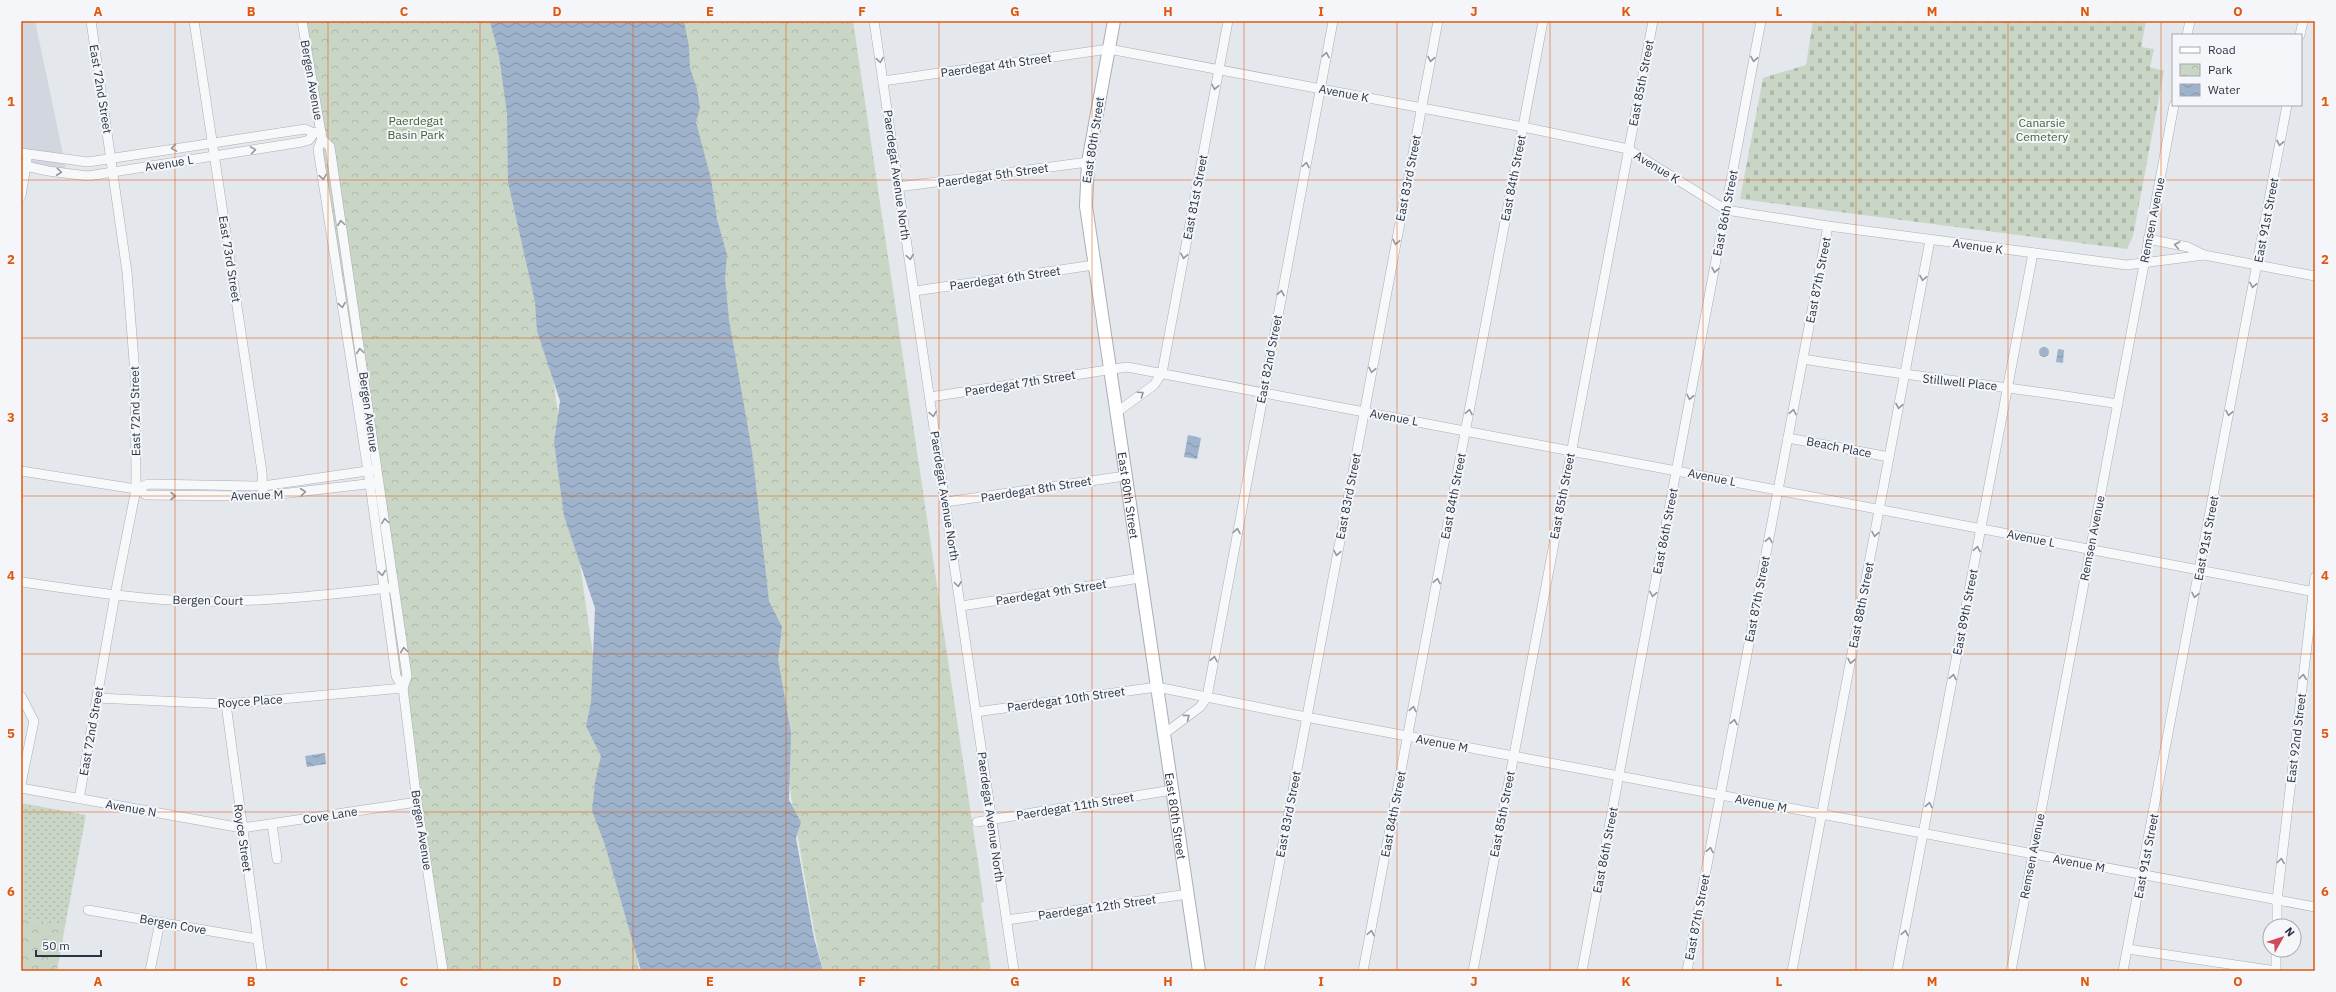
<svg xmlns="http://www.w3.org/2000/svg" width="2336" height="992" viewBox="0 0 2336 992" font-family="'IBM Plex Sans',sans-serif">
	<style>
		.built { fill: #d2d6de }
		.grass { fill: url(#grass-dots) }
		.cemetery { fill: url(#cemetery-stones) }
		.park { fill: url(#park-crowns) }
		.water { fill: url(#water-waves) }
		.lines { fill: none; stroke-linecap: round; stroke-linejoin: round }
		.street-casing { stroke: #a9aeb7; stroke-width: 10 }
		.secondary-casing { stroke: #a9aeb7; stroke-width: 14 }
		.street { stroke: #f7f8fa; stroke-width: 9 }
		.secondary { stroke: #fff; stroke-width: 12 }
		.oneway { stroke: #9196a0 }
		.grid { fill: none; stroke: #df570f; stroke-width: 1; stroke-opacity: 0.55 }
		.labels { text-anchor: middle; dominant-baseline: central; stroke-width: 4; stroke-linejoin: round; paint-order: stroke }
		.street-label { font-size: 12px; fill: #2b3445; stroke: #f4f6f9 }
		.park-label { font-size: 12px; fill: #3f6138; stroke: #f4f6f9 }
		.neatline { fill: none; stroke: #df570f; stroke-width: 1.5 }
		.grid-label { font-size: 13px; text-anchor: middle; font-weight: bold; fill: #df570f }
	</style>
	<defs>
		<pattern id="grass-dots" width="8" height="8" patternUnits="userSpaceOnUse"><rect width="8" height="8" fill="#c9d6c5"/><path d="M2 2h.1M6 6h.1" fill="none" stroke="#adb8ab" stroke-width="1.8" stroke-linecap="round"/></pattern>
		<pattern id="cemetery-stones" width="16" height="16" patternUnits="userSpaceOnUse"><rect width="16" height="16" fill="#c9d6c5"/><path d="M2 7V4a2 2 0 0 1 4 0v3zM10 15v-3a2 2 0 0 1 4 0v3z" fill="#adb8ab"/></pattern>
		<pattern id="park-crowns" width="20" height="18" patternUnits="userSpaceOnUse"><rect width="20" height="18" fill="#c9d6c5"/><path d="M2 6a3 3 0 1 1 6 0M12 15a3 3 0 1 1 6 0" fill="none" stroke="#adb8ab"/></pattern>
		<pattern id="water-waves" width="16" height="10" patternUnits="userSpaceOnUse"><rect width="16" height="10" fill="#9fb4cc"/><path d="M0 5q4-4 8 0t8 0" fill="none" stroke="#8293a7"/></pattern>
	</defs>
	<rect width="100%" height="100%" fill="#e4e7ec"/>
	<path class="built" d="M21,21H35L67,173L21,164Z"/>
	<path class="grass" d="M21,803L86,815L65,926L21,918Z"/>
	<path class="cemetery" d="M1813,21H2146L2141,47L2154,49L2150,67L2164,71L2133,236L2127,249L1740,199L1763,78L1806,65Z"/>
	<g class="park">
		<path d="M299,21H501L639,971H443Z"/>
		<path d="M678,21H853L984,902L981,903L991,971H823C811,922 805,872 795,823Z"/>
		<path d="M21,918L65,926L57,971H21Z"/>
	</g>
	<g class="water">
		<path d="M490,21H684L689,47L690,68L697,89L700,108L696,122L711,179L717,219L727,255L725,278L729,320L752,451L769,601L782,627L778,659L791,733L789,800L801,822L796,838L814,938L823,971H641L605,845L592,811L595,782L601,756L586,726L591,702L595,608L564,516L554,442L560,401L537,331L535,302L508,182L507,113L499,56Z"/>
		<circle cx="2044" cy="352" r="5"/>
		<path d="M2058,349L2064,350L2063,363L2056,362Z"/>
		<path d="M1188,435L1201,438L1197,459L1184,457Z"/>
		<path d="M325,753L326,764L307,767L305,756Z"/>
	</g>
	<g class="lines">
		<defs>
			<g id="street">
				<path d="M194,21L262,472L263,496"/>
				<path d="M302,21L322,139L318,149L370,484L396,676L403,688L417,802L443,971"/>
				<path d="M874,21L1014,971"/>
				<path d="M2187,35L2190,21"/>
				<path d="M2300,35L2303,21"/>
				<path d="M883,81L1109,49L1523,127L1628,149L1726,210L1828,226L2127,265L2204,255"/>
				<path d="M322,139L330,147L407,676L403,688"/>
				<path d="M21,153L88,162L305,129L314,133L321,132"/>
				<path d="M21,165L48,171L88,176L302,142L309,140L314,133"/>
				<path d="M898,187L1088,162"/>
				<path d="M21,196L27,160"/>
				<path d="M2148,239L2188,247L2204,255L2315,276"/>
				<path d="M915,291L1094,265"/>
				<path d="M1803,359C1907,376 2013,387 2118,404"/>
				<path d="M930,397L1127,367L2315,592"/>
				<path d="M1117,412L1154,385L1162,373L1228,21"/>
				<path d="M1788,438L1889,457"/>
				<path d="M21,471L136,489L146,495L263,496L375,483"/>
				<path d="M136,489L148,484L263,486L374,470"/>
				<path d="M946,502L1125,476"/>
				<path d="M22,582C78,590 134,599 191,601C257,603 323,595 389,588"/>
				<path d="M961,606L1140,578"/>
				<path d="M21,696L34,721L21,784"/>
				<path d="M97,698L226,704L403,688"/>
				<path d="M226,704L262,971"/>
				<path d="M976,712L1157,687L1306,717L2315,907"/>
				<path d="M1164,734L1200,707L1207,697L1333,21"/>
				<path d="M21,788L242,828L417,802"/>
				<path d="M79,799L115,595L136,489V476L135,374L127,272L91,21"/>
				<path d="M977,822L1172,790"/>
				<path d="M272,824L277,859"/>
				<path d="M88,910L257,939"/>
				<path d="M1007,920L1188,894"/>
				<path d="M2277,926V900L2315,577"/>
				<path d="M2128,949L2276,971"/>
				<path d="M150,971L160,922"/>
				<path d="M1259,971L1438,21"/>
				<path d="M1363,971L1543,21"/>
				<path d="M1473,971L1653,21"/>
				<path d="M1582,971L1761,21"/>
				<path d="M1687,971L1828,226"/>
				<path d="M1792,971L1930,240"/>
				<path d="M1897,971L2033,253"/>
				<path d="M2011,971L2174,105"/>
				<path d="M2123,971L2287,105"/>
				<path d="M2276,971V950"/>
			</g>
			<g id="secondary">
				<path id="s1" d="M1114,21L1088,162L1086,206L1199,971"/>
			</g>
		</defs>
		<use href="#street" class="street-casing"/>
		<use href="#secondary" class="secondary-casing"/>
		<use href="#street" class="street"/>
		<use href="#secondary" class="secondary"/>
	</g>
	<defs><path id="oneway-chevron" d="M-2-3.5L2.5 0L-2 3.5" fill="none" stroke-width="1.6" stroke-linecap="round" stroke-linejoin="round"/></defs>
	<g class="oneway">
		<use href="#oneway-chevron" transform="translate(1326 55) rotate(-79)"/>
		<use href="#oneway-chevron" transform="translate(1431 59) rotate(101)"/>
		<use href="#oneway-chevron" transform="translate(1754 59) rotate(100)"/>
		<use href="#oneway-chevron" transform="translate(880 60) rotate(81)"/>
		<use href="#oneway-chevron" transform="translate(1215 87) rotate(101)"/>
		<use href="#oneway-chevron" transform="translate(2280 143) rotate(101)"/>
		<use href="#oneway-chevron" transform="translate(174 148) rotate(171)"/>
		<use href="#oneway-chevron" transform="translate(253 150) rotate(-9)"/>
		<use href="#oneway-chevron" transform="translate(1306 165) rotate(-79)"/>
		<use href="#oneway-chevron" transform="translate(59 172) rotate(6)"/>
		<use href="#oneway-chevron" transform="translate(323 177) rotate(81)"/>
		<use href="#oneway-chevron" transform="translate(341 223) rotate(-98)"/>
		<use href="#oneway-chevron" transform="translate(1396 242) rotate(101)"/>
		<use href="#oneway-chevron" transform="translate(2177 245) rotate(-169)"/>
		<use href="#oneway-chevron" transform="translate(1184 256) rotate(101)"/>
		<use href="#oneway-chevron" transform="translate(910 257) rotate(81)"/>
		<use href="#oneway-chevron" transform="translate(1715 270) rotate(101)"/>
		<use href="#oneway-chevron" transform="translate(1923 278) rotate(101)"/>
		<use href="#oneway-chevron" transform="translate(2253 285) rotate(101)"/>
		<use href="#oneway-chevron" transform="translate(1281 293) rotate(-79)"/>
		<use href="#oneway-chevron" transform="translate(342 305) rotate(81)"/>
		<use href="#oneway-chevron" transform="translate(360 351) rotate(-98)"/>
		<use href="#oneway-chevron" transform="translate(1372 370) rotate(101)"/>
		<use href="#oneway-chevron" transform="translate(1141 394) rotate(-35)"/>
		<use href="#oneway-chevron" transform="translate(1690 397) rotate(101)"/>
		<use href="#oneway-chevron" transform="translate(1899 406) rotate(101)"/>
		<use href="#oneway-chevron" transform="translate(1469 412) rotate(-79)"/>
		<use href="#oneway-chevron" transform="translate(1793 412) rotate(-79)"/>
		<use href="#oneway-chevron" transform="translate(2229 413) rotate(101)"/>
		<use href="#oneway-chevron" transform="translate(933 414) rotate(81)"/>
		<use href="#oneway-chevron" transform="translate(303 492) rotate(-6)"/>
		<use href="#oneway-chevron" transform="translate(173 496)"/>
		<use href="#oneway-chevron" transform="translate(385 521) rotate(-98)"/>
		<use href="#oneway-chevron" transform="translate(1237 531) rotate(-80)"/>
		<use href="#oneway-chevron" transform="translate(1875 534) rotate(101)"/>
		<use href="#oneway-chevron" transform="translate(1769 540) rotate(-79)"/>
		<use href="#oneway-chevron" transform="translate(1977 549) rotate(-79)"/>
		<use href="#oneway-chevron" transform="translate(1337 553) rotate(101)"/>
		<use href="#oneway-chevron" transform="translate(382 573) rotate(82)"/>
		<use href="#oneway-chevron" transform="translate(1437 581) rotate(-79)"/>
		<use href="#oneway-chevron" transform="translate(958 584) rotate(82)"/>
		<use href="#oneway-chevron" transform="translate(1653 594) rotate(101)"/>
		<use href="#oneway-chevron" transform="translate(2195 595) rotate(101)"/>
		<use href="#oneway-chevron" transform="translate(404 650) rotate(-98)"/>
		<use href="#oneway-chevron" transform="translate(1214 659) rotate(-80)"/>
		<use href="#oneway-chevron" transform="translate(1851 661) rotate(101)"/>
		<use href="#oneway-chevron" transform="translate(1953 677) rotate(-79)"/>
		<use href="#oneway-chevron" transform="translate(2303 677) rotate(-83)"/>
		<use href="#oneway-chevron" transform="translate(1413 709) rotate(-79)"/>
		<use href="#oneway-chevron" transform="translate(1187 717) rotate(-37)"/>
		<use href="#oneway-chevron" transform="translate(1734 722) rotate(-79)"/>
		<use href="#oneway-chevron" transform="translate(1929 805) rotate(-79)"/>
		<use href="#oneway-chevron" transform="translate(1710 850) rotate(-79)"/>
		<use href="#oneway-chevron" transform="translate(2281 861) rotate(-83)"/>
		<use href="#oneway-chevron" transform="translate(1371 933) rotate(-79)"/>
		<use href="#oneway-chevron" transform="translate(1905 933) rotate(-79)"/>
	</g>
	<path class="grid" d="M175,21V971M328,21V971M480,21V971M633,21V971M786,21V971M939,21V971M1092,21V971M1244,21V971M1397,21V971M1550,21V971M1703,21V971M1856,21V971M2008,21V971M2161,21V971M21,180H2315M21,338H2315M21,496H2315M21,654H2315M21,812H2315"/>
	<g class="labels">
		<g class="street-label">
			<text transform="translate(996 65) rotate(-8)">Paerdegat 4th Street</text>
			<text transform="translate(312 80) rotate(80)">Bergen Avenue</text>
			<text transform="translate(1641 83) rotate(-79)">East 85th Street</text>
			<text transform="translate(101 89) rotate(81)">East 72nd Street</text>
			<text transform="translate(1344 93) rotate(11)">Avenue K</text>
			<text transform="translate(1093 140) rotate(-81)">East 80th Street</text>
			<text transform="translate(169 163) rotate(-9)">Avenue L</text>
			<text transform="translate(1657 167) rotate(31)">Avenue K</text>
			<text transform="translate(897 175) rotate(82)">Paerdegat Avenue North</text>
			<text transform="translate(993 175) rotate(-8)">Paerdegat 5th Street</text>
			<text transform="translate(1408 178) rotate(-79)">East 83rd Street</text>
			<text transform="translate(1513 178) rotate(-79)">East 84th Street</text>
			<text transform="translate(1195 197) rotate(-79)">East 81st Street</text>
			<text transform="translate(1725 213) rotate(-79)">East 86th Street</text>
			<text transform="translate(2152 220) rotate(-79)">Remsen Avenue</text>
			<text transform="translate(2266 220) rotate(-79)">East 91st Street</text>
			<text transform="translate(1978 246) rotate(8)">Avenue K</text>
			<text transform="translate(230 259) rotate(81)">East 73rd Street</text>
			<text transform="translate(1005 278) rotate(-8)">Paerdegat 6th Street</text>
			<text transform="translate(1818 280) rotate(-79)">East 87th Street</text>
			<text transform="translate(1269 359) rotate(-79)">East 82nd Street</text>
			<text transform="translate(1960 382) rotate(6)">Stillwell Place</text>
			<text transform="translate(1020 383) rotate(-9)">Paerdegat 7th Street</text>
			<text transform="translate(135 411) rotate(-91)">East 72nd Street</text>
			<text transform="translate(369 412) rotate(82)">Bergen Avenue</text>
			<text transform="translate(1394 417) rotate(10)">Avenue L</text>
			<text transform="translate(1839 447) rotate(11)">Beach Place</text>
			<text transform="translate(1712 477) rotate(11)">Avenue L</text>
			<text transform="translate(1036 489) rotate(-9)">Paerdegat 8th Street</text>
			<text transform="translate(257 495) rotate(-2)">Avenue M</text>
			<text transform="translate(945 496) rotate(81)">Paerdegat Avenue North</text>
			<text stroke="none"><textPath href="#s1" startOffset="480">East 80th Street</textPath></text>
			<text transform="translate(1348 496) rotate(-79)">East 83rd Street</text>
			<text transform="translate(1453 496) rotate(-79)">East 84th Street</text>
			<text transform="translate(1562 496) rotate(-79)">East 85th Street</text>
			<text transform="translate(1665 531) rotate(-79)">East 86th Street</text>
			<text transform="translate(2031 538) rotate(11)">Avenue L</text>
			<text transform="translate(2092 538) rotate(-79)">Remsen Avenue</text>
			<text transform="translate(2206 538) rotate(-79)">East 91st Street</text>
			<text transform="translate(1051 592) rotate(-9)">Paerdegat 9th Street</text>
			<text transform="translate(1757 599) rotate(-79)">East 87th Street</text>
			<text transform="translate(208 600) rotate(1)">Bergen Court</text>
			<text transform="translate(1861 605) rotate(-79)">East 88th Street</text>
			<text transform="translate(1965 612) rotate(-79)">East 89th Street</text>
			<text transform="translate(1066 699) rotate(-8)">Paerdegat 10th Street</text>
			<text transform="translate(250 701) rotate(-4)">Royce Place</text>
			<text transform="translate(91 731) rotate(-80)">East 72nd Street</text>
			<text transform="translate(2296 738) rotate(-83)">East 92nd Street</text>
			<text transform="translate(1442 743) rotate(11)">Avenue M</text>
			<text transform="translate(1761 803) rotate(11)">Avenue M</text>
			<text transform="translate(1075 806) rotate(-9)">Paerdegat 11th Street</text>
			<text transform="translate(131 808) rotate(10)">Avenue N</text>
			<text transform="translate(1288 814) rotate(-79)">East 83rd Street</text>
			<text transform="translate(1393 814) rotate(-79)">East 84th Street</text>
			<text transform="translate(1502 814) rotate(-79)">East 85th Street</text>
			<text transform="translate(330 815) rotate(-9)">Cove Lane</text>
			<text stroke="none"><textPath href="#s1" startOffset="804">East 80th Street</textPath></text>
			<text transform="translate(991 817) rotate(82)">Paerdegat Avenue North</text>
			<text transform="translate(422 830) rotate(81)">Bergen Avenue</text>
			<text transform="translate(243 838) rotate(82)">Royce Street</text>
			<text transform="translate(1605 850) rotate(-79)">East 86th Street</text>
			<text transform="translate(2032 856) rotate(-79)">Remsen Avenue</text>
			<text transform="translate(2146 856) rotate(-79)">East 91st Street</text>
			<text transform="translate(2079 863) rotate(11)">Avenue M</text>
			<text transform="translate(1097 907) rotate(-8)">Paerdegat 12th Street</text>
			<text transform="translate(1697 917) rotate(-79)">East 87th Street</text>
			<text transform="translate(173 924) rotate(10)">Bergen Cove</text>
		</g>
		<g class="park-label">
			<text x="416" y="120">Paerdegat<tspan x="416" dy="14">Basin Park</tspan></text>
			<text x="2042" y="122">Canarsie<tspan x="2042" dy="14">Cemetery</tspan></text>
		</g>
	</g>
	<rect width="2336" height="992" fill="none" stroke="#f4f6f9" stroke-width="44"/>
	<rect x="2172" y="34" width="130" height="72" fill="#f4f6f9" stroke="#a4a8b1"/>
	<rect x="2180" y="47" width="20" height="6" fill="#ffffff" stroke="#a4a8b1"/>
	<text x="2208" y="54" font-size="12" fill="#2b3445">Road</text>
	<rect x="2180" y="64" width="20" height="12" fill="url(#park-crowns)" stroke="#a4a8b1"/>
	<text x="2208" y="74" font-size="12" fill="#2b3445">Park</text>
	<rect x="2180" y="84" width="20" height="12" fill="url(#water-waves)" stroke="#a4a8b1"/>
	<text x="2208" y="94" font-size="12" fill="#2b3445">Water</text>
	<g transform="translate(2282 938) rotate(51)"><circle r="19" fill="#f4f6f9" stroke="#a4a8b1"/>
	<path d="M0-3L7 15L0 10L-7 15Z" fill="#d1495b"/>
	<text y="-6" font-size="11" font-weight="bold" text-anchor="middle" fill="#2b3445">N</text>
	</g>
	<path d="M36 950v6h65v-6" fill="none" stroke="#2b3445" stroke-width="2"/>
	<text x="42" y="950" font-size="12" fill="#2b3445" stroke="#f4f6f9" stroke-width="3" paint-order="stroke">50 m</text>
	<rect x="22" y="22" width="2292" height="948" class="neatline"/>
	<g class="grid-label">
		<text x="98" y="16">A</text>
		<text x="251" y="16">B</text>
		<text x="404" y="16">C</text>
		<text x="557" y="16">D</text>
		<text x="710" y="16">E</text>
		<text x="862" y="16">F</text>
		<text x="1015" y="16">G</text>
		<text x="1168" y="16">H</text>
		<text x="1321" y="16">I</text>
		<text x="1474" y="16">J</text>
		<text x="1626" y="16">K</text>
		<text x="1779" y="16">L</text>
		<text x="1932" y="16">M</text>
		<text x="2085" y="16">N</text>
		<text x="2238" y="16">O</text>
		<text x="11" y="106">1</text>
		<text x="2325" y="106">1</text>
		<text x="11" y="264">2</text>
		<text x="2325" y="264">2</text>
		<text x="11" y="422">3</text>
		<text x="2325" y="422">3</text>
		<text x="11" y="580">4</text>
		<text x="2325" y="580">4</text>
		<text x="11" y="738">5</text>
		<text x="2325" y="738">5</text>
		<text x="11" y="896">6</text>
		<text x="2325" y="896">6</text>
		<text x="98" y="986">A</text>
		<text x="251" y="986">B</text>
		<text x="404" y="986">C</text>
		<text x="557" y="986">D</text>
		<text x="710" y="986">E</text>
		<text x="862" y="986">F</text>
		<text x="1015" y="986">G</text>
		<text x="1168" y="986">H</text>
		<text x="1321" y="986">I</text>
		<text x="1474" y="986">J</text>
		<text x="1626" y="986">K</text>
		<text x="1779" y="986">L</text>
		<text x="1932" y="986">M</text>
		<text x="2085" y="986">N</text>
		<text x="2238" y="986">O</text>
	</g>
</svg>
